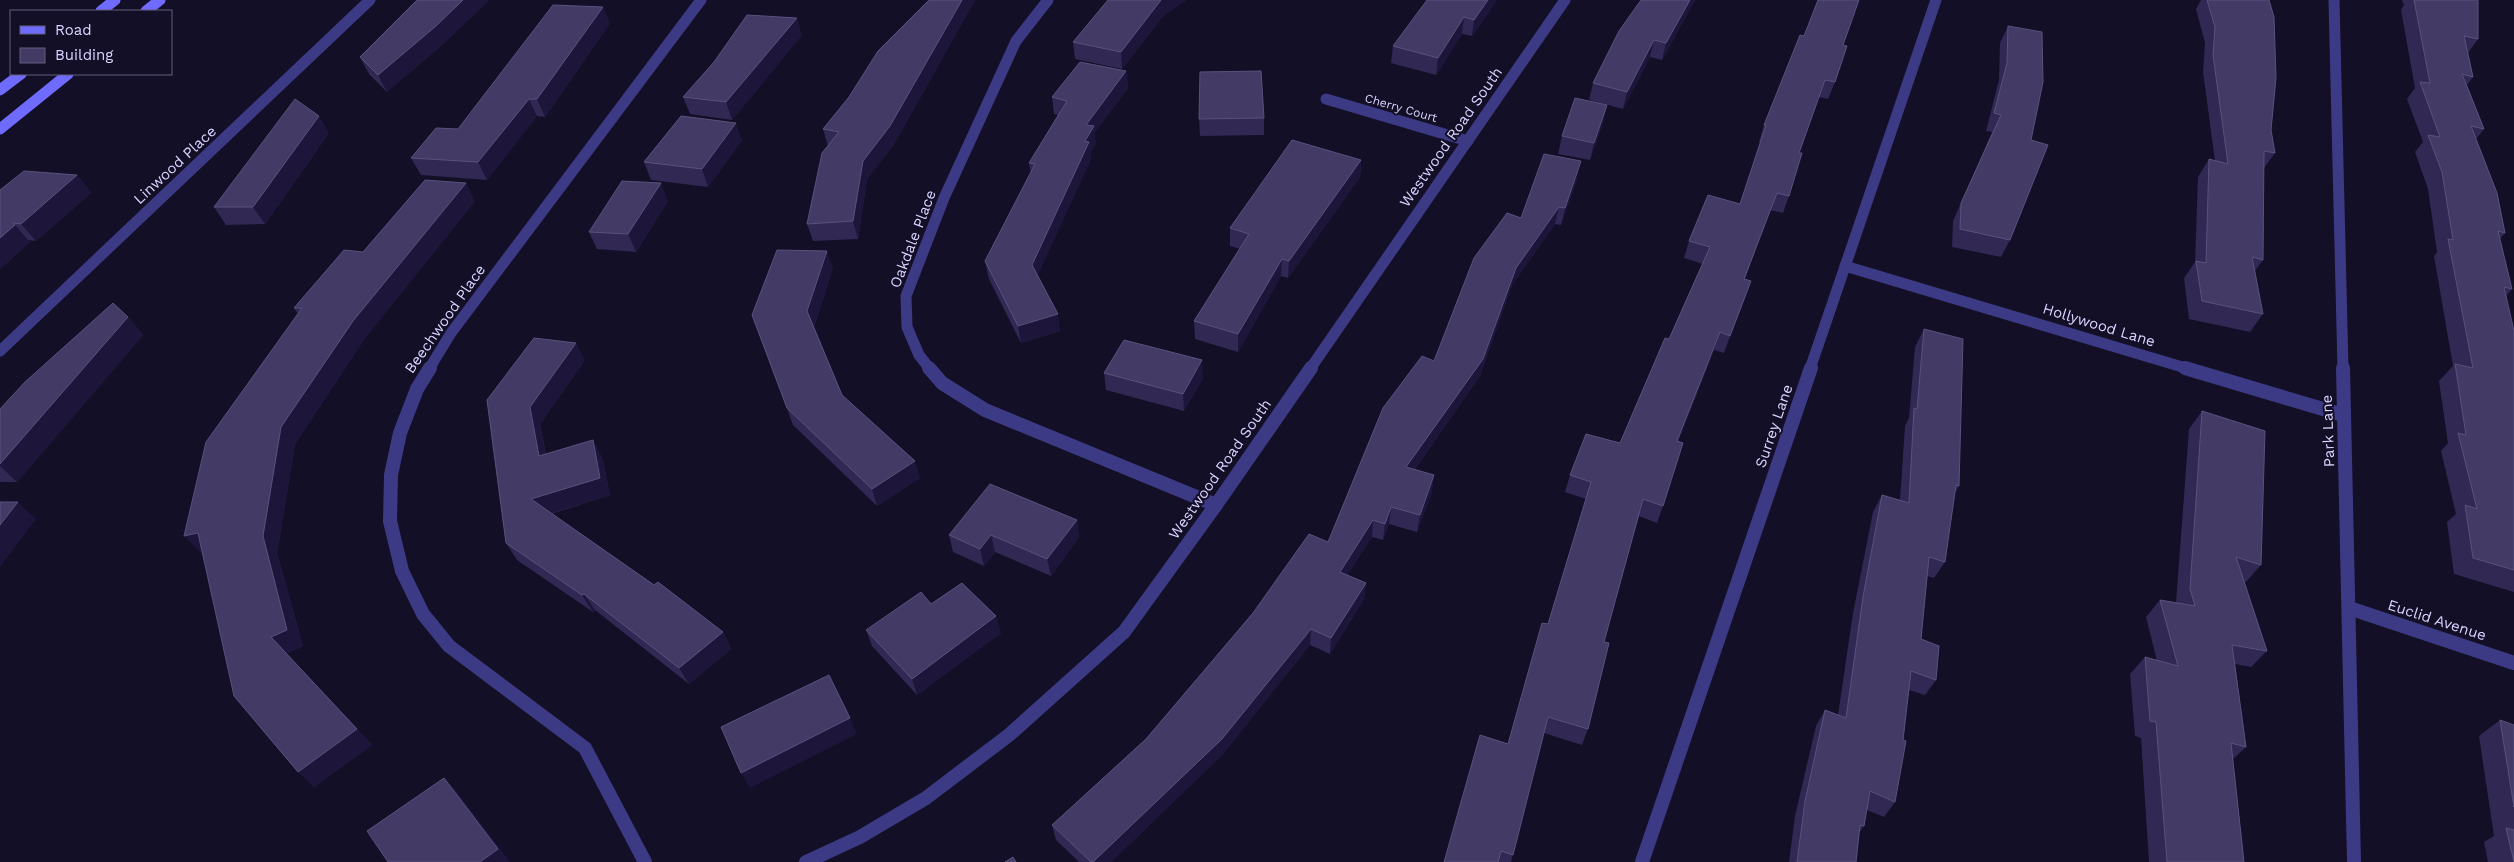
<svg xmlns="http://www.w3.org/2000/svg" width="2514" height="862" viewBox="0 0 2514 862" font-family="'Work Sans',sans-serif">
	<style>
		.lines { fill: none; stroke-linecap: round; stroke-linejoin: round }
		.street-far1 { stroke: #3d3a85; stroke-width: 11 }
		.street { stroke: #3d3a85; stroke-width: 14 }
		.secondary { stroke: #6f6bff; stroke-width: 11 }
		.wall { fill: #312854 }
		.shaded-wall { fill: #1d163a }
		.building { fill: #433a66; stroke: #5a527e }
		.labels { text-anchor: middle; dominant-baseline: central; stroke-width: 4; stroke-linejoin: round; paint-order: stroke }
		.far-street-label { font-size: 12px; fill: #d9d4ff; stroke: #130f26 }
		.street-label { font-size: 15px; fill: #d9d4ff; stroke: #130f26 }
	</style>
	<rect width="100%" height="100%" fill="#130f26"/>
	<g class="lines">
		<g class="street-far1">
			<path d="M2334,0L2343,369"/>
			<path d="M1326,99L1468,141"/>
			<path d="M1845,266L2189,369"/>
			<path d="M0,351L370,0"/>
			<path d="M429,369L451,333L701,0"/>
			<path d="M930,369L919,355L907,327L906,296L944,198L1016,41L1048,0"/>
			<path d="M1310,369L1565,0"/>
			<path d="M1810,369L1936,0"/>
		</g>
		<g class="street">
			<path d="M430,368L417,389L400,433L391,475L390,521L402,571L423,614L449,646L585,748L645,862"/>
			<path d="M929,368L942,383L985,410L1216,505"/>
			<path d="M2185,368L2343,415"/>
			<path d="M2343,368L2354,862"/>
			<path d="M2349,608L2514,663"/>
			<path d="M806,862L860,837L926,798L1009,735L1124,632L1216,505L1311,368"/>
			<path d="M1642,862L1811,368"/>
		</g>
		<g class="secondary">
			<path d="M101,11L115,0"/>
			<path d="M146,11L160,0"/>
			<path d="M0,90L21,74"/>
			<path d="M0,129L68,74"/>
		</g>
	</g>
	<g class="wall">
		<path d="M417,0H489L444,43L387,92L369,74L360,57Z"/>
		<path d="M929,0H975L894,144L867,179L858,239L813,241L807,224L828,146L823,129Z"/>
		<path d="M1108,0H1186L1163,16L1122,69L1075,59L1073,42Z"/>
		<path d="M1497,0L1472,36L1462,34L1436,75L1391,63L1393,46Z"/>
		<path d="M1641,0H1695L1662,60L1650,57L1623,109L1589,100L1593,83Z"/>
		<path d="M2201,0H2269L2271,130L2275,153L2264,168L2263,260L2255,271L2263,314L2250,332L2189,319L2184,278L2195,262L2198,177L2209,159L2215,161L2203,72L2205,43L2196,9Z"/>
		<path d="M2402,0H2478V39L2468,53L2473,77L2467,85L2484,129L2476,139L2505,233L2500,239L2512,289L2506,296L2514,331V592L2454,574L2447,522L2456,514L2441,451L2448,443L2439,381L2453,366L2434,256L2437,252L2428,189L2415,152L2423,142L2407,99L2415,88L2401,10L2404,5Z"/>
		<path d="M610,23L545,117L537,116L487,180L421,175L411,158L458,129Z"/>
		<path d="M2008,26L2010,240L2001,257L1952,247L1953,221L1992,132L1986,131L1999,80L2000,43Z"/>
		<path d="M802,35L732,120L690,114L683,97Z"/>
		<path d="M1843,45L1835,82L1828,99L1819,97L1799,153L1789,196L1783,213L1770,210L1745,279L1751,281L1724,353L1714,350L1678,442L1663,506L1657,523L1639,516L1604,642L1588,729L1582,745L1544,733L1511,862H1444L1508,744L1548,624L1586,499L1565,492L1570,475L1620,443L1669,339L1703,264L1684,258L1689,241L1740,204L1761,142H1759L1764,125Z"/>
		<path d="M1126,71L1128,88L1094,133L1096,143L1090,153L1091,159L1037,276L1060,331L1021,343L989,279L985,261L1031,173L1029,163L1058,115L1054,114L1052,97Z"/>
		<path d="M1607,105L1603,122L1590,160L1558,154L1562,136Z"/>
		<path d="M1264,118V135L1200,136L1199,119Z"/>
		<path d="M329,133L265,224L226,225L214,207Z"/>
		<path d="M742,140L708,187L651,180L644,162Z"/>
		<path d="M1361,160L1360,177L1288,278L1281,276L1238,352L1195,339L1194,321L1240,249L1230,246V228Z"/>
		<path d="M77,175L91,193L36,241L28,240L30,242L0,269V190Z"/>
		<path d="M1577,179L1561,225L1555,224L1512,285L1480,376L1415,469L1432,492L1417,532L1389,524L1383,540L1372,537L1347,575L1366,583L1364,599L1330,654L1310,645L1223,754L1111,862H1079L1056,840L1052,825L1146,739L1328,542L1434,361L1521,218Z"/>
		<path d="M475,201L365,338L295,444L277,553L303,646L286,654L372,745L314,787L202,553H201L298,314L294,308L363,252Z"/>
		<path d="M668,201L636,252L597,249L589,232Z"/>
		<path d="M833,268L814,327L842,395L920,478L877,506L793,425L752,315Z"/>
		<path d="M128,317L143,335L17,482H0V409Z"/>
		<path d="M1924,329L1959,486L1955,493L1945,562L1934,578L1927,576L1921,639L1936,680L1925,695L1909,690L1895,802L1884,817L1867,810L1864,826L1859,833L1856,862H1789L1795,816L1816,726L1825,710L1838,715L1853,613L1873,512L1882,495L1900,500L1905,426L1909,418L1915,347Z"/>
		<path d="M585,360L540,424L546,454L602,457L610,495L551,514L723,632L731,649L689,684L595,610L593,612L517,560L506,543L487,400Z"/>
		<path d="M1104,373L1203,378L1184,411L1106,390Z"/>
		<path d="M2202,411L2261,565L2246,582L2244,581L2267,651L2251,667L2235,664L2246,747L2233,759L2244,862H2149L2141,738L2135,736L2130,674L2145,657L2157,661L2146,617L2160,600L2176,603L2189,429Z"/>
		<path d="M1077,520L1079,537L1051,576L995,552L984,566L953,552L949,535Z"/>
		<path d="M931,604L1001,633L917,695L872,646L866,630Z"/>
		<path d="M2500,720L2514,725V862H2488L2484,842L2494,836L2479,736Z"/>
	</g>
	<g class="shaded-wall">
		<path d="M463,0H489L444,43L387,92L378,75Z"/>
		<path d="M962,0H975L894,144L867,179L858,239L853,221L863,161Z"/>
		<path d="M1161,0H1186L1163,16L1122,69L1121,52Z"/>
		<path d="M1488,0H1497L1472,36L1474,20Z"/>
		<path d="M1690,0H1695L1662,60L1666,43Z"/>
		<path d="M603,7L610,23L545,117L537,99Z"/>
		<path d="M1464,17L1462,34L1436,75L1438,58Z"/>
		<path d="M797,18L802,35L732,120L726,102Z"/>
		<path d="M1654,40L1650,57L1623,109L1627,92Z"/>
		<path d="M1126,71L1128,88L1094,133L1096,143L1090,153L1091,159L1034,283L1032,265L1085,141L1086,125Z"/>
		<path d="M529,99L537,116L487,180L478,162Z"/>
		<path d="M1607,105L1603,122L1590,160L1594,143Z"/>
		<path d="M319,116L329,133L265,224L253,207Z"/>
		<path d="M736,123L742,140L708,187L702,169Z"/>
		<path d="M1361,160L1360,177L1288,278L1289,261Z"/>
		<path d="M1581,161L1577,179L1561,225L1565,208Z"/>
		<path d="M77,175L91,193L36,241L21,224Z"/>
		<path d="M466,183L475,201L365,338L295,444L277,553L303,646L286,654L372,745L314,787L298,772L271,637L263,536L281,427L353,321Z"/>
		<path d="M661,183L668,201L636,252L628,234Z"/>
		<path d="M1559,207L1555,224L1512,285L1480,376L1404,484L1406,467L1516,268Z"/>
		<path d="M15,225L30,242L0,269V238Z"/>
		<path d="M827,251L833,268L813,329L807,311Z"/>
		<path d="M1282,259L1281,276L1238,352V334Z"/>
		<path d="M1751,281L1745,299L1724,353L1730,336Z"/>
		<path d="M1058,314L1060,331L1021,343L1018,326Z"/>
		<path d="M128,317L143,335L17,482L0,466V464Z"/>
		<path d="M1720,332L1714,350L1671,459L1677,441Z"/>
		<path d="M576,343L585,360L540,424L549,473L539,456L530,407Z"/>
		<path d="M1202,360L1203,378L1184,411L1183,394Z"/>
		<path d="M593,440L602,457L610,495L542,516L531,499Z"/>
		<path d="M915,461L920,478L877,506L872,489Z"/>
		<path d="M1434,475L1432,492L1417,532L1420,515Z"/>
		<path d="M18,502L36,519L0,567V525Z"/>
		<path d="M1391,507L1389,524L1383,540L1385,524Z"/>
		<path d="M1077,520L1079,537L1051,576L1047,559Z"/>
		<path d="M1373,520L1372,537L1339,588L1340,572Z"/>
		<path d="M198,533L214,550L201,553L184,536Z"/>
		<path d="M991,535L995,552L984,566L980,549Z"/>
		<path d="M1366,583L1364,599L1330,654L1331,638Z"/>
		<path d="M584,594L595,610L593,612L582,595Z"/>
		<path d="M996,616L1001,633L917,695L912,679Z"/>
		<path d="M1311,629L1310,645L1223,754L1111,862H1093Z"/>
		<path d="M723,632L731,649L689,684L679,668Z"/>
		<path d="M850,718L857,734L750,788L741,773Z"/>
		<path d="M444,778L458,793L510,862H480Z"/>
	</g>
	<g class="building">
		<path d="M417,0H463L436,26L378,75L360,57Z"/>
		<path d="M929,0H962L890,126L863,161L853,221L807,224L822,153L839,132L823,129L849,97L878,51Z"/>
		<path d="M1108,0H1161L1121,52L1073,42Z"/>
		<path d="M1427,0H1488L1474,20L1464,17L1438,58L1393,46Z"/>
		<path d="M1641,0H1690L1666,43L1654,40L1627,92L1593,83L1619,31Z"/>
		<path d="M1818,0H1859L1843,45L1847,46L1835,82L1825,80L1799,153H1802L1789,196L1777,193L1744,279L1751,281L1730,336L1720,332L1677,441L1683,443L1663,506L1643,499L1604,642L1609,643L1588,729L1548,717L1513,855L1501,851L1498,862H1444L1480,735L1508,744L1542,623L1548,624L1591,482L1570,475L1586,434L1620,443L1665,338L1669,339L1710,247L1689,241L1708,195L1740,204L1766,125H1764L1800,35L1804,36Z"/>
		<path d="M2207,0H2269L2274,17L2276,78L2271,130L2275,153L2264,151L2263,260L2252,257L2263,314L2202,301L2196,261L2206,263L2209,159L2228,164L2213,55L2215,27Z"/>
		<path d="M2414,0H2478V39L2464,36L2473,77L2462,74L2484,129L2471,126L2497,193L2505,233L2498,231L2512,289L2504,287L2514,331V570L2473,558L2465,505L2477,509L2458,433L2466,435L2455,364L2473,368L2448,239L2453,240L2442,172L2428,135L2440,137L2420,82L2430,83Z"/>
		<path d="M553,5L603,7L537,99H529L478,162L411,158L436,128L458,129Z"/>
		<path d="M747,15L797,18L726,102L683,97L714,62Z"/>
		<path d="M2008,26L2042,32L2043,82L2031,140L2048,145L2010,240L1960,229L1961,203L2001,115L1994,113L2007,63Z"/>
		<path d="M1080,62L1126,71L1086,125L1094,126L1085,141L1089,142L1032,265L1058,314L1018,326L985,261L1035,164L1029,163L1067,101L1052,97Z"/>
		<path d="M1261,71L1264,118L1199,119L1200,72Z"/>
		<path d="M1575,98L1607,105L1594,143L1562,136Z"/>
		<path d="M295,99L319,116L253,207H214Z"/>
		<path d="M681,116L736,123L702,169L644,162Z"/>
		<path d="M1292,140L1361,160L1289,261L1282,259L1238,334L1194,321L1249,234L1230,228Z"/>
		<path d="M1544,154L1581,161L1565,208L1559,207L1516,268L1483,359L1406,467L1434,475L1420,515L1391,507L1385,524L1373,520L1340,572L1366,583L1331,638L1311,629L1222,739L1093,862H1091L1052,825L1146,739L1253,613L1309,534L1328,542L1383,408L1422,356L1434,361L1474,258L1507,213L1521,218Z"/>
		<path d="M24,171L77,175L21,224L13,223L15,225L0,238V190Z"/>
		<path d="M425,180L466,183L353,321L281,427L263,536L287,630L271,637L357,729L298,772L234,696L198,533L184,536L206,442L302,308H294L344,250L363,252Z"/>
		<path d="M622,181L661,183L628,234L589,232Z"/>
		<path d="M777,250L827,251L807,311L842,395L915,461L872,489L787,408L752,315Z"/>
		<path d="M113,303L128,317L0,464V409L25,382Z"/>
		<path d="M1924,329L1963,339L1959,486L1956,485L1945,562L1929,557L1921,639L1939,646L1936,680L1911,671L1903,740L1906,741L1895,802L1870,791L1864,826L1860,825L1856,862H1797L1805,801L1825,710L1846,718L1863,597L1882,495L1909,503L1914,408L1917,409Z"/>
		<path d="M534,338L576,343L530,407L539,456L593,440L600,478L531,499L654,585L658,582L723,632L679,668L584,594L582,595L506,543L487,400Z"/>
		<path d="M1124,340L1202,360L1183,394L1104,373Z"/>
		<path d="M2202,411L2265,431L2261,565L2236,557L2267,651L2232,645L2246,747L2231,743L2244,862H2167L2156,722L2150,721L2145,657L2178,666L2160,600L2195,606L2190,589Z"/>
		<path d="M990,484L1077,520L1047,559L991,535L980,549L949,535Z"/>
		<path d="M0,502H18L0,525Z"/>
		<path d="M962,583L996,616L912,679L866,630L921,592L931,604Z"/>
		<path d="M829,675L850,718L741,773L721,727Z"/>
		<path d="M2500,720L2514,725V807Z"/>
		<path d="M444,778L498,849L480,862H388L367,831Z"/>
		<path d="M2506,828L2514,830V862Z"/>
		<path d="M1013,857L1016,862H1005Z"/>
	</g>
	<g class="labels">
		<g class="far-street-label">
			<text transform="translate(1401 108) rotate(16)">Cherry Court</text>
		</g>
		<g class="street-label">
			<text transform="translate(1451 137) rotate(-55)">Westwood Road South</text>
			<text transform="translate(175 165) rotate(-43)">Linwood Place</text>
			<text transform="translate(913 239) rotate(-69)">Oakdale Place</text>
			<text transform="translate(445 319) rotate(-55)">Beechwood Place</text>
			<text transform="translate(2099 325) rotate(17)">Hollywood Lane</text>
			<text transform="translate(1774 426) rotate(-71)">Surrey Lane</text>
			<text transform="translate(2328 431) rotate(-92)">Park Lane</text>
			<text transform="translate(1220 469) rotate(-55)">Westwood Road South</text>
			<text transform="translate(2437 620) rotate(18)">Euclid Avenue</text>
		</g>
	</g>
	<rect x="10" y="10" width="162" height="65" fill="#130f26" stroke="#625e7d"/>
	<rect x="20" y="26" width="25" height="8" fill="#6f6bff" stroke="#625e7d"/>
	<text x="55" y="35" font-size="15" fill="#d9d4ff">Road</text>
	<rect x="20" y="48" width="25" height="15" fill="#433a66" stroke="#625e7d"/>
	<text x="55" y="60" font-size="15" fill="#d9d4ff">Building</text>
</svg>
